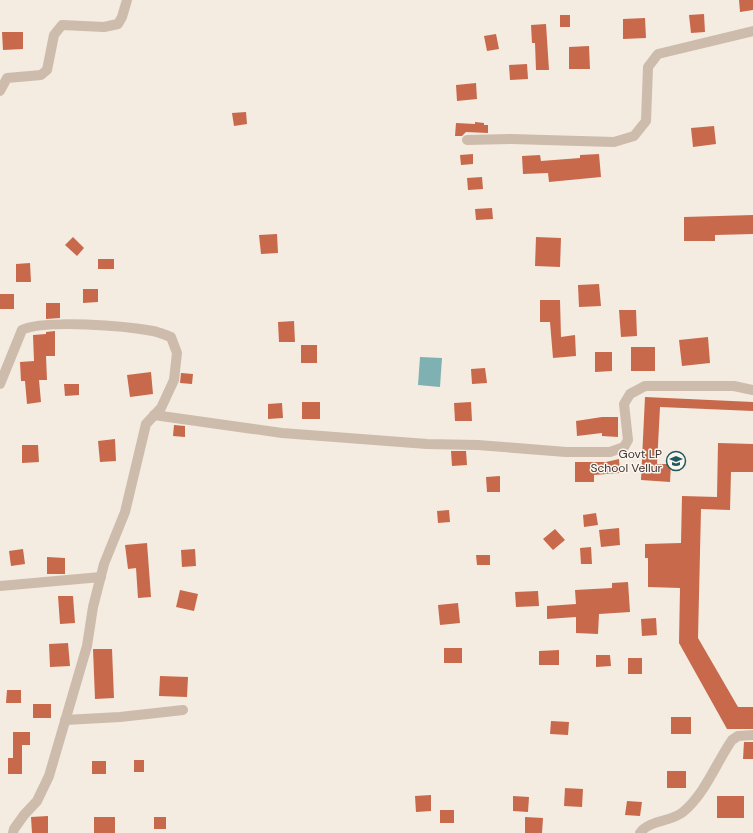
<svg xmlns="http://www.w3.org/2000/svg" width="753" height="833" viewBox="0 0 753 833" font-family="'DM Sans',sans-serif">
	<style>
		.water { fill: #7fb0b2 }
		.building { fill: #c8694b }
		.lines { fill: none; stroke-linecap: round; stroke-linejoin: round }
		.street { stroke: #cdbbac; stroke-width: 10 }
		.labels { text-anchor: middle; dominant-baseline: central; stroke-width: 3; stroke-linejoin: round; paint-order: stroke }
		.poi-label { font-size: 12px; fill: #3b302b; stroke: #fbf5ee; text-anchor: end }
	</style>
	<rect width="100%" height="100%" fill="#f4ebe1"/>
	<path class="water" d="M420,357L442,358L440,387L418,385Z"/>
	<g class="building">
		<path d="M739,0H753V10L740,12Z"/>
		<path d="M704,14L705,32L691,33L689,15Z"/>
		<rect x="560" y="15" width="10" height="12"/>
		<path d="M645,18L646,38L623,39V19Z"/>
		<path d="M546,24L549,70H536L535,43H532L531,25Z"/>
		<path d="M2,32H23V49L3,50Z"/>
		<path d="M496,34L499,49L487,51L484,36Z"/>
		<path d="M589,46L590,69H569V47Z"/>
		<path d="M527,64L528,79L510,80L509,65Z"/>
		<path d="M476,83L477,99L457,101L456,85Z"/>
		<path d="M246,112L247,124L234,126L232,113Z"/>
		<path d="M475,122L484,123V125H488V133L466,132L462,136H455L456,123L475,124Z"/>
		<path d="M714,126L716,144L693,147L691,128Z"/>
		<path d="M473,154V164L461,165L460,155Z"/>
		<path d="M599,154L601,177L549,182L548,173L523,174L522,156L540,155L541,161L580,158V155Z"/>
		<path d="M482,177L483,189L468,190L467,178Z"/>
		<path d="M492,208L493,219L476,220L475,209Z"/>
		<path d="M753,215V234L715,235V241H684V217Z"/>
		<path d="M277,234L278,253L261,254L259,235Z"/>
		<path d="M73,237L84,248L77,256L65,245Z"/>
		<path d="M536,237L561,238L560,267L535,266Z"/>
		<rect x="98" y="259" width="16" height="10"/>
		<path d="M30,263L31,282H16V264Z"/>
		<path d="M599,284L601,306L579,307L578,285Z"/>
		<path d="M83,289H98V302L83,303Z"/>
		<rect x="0" y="294" width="14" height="15"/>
		<path d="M540,300H560L561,337L575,335L576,356L553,358L550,322H540Z"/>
		<path d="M46,303H60V318L46,319Z"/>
		<path d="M619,310H636L637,336L621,337Z"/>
		<path d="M294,321L295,342H279L278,322Z"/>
		<path d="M55,331V356H46L47,380H39L41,402L27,404L25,381H21L20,362L34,361L33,335L46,334V332Z"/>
		<path d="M708,337L710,363L682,366L679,340Z"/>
		<rect x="301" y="345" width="16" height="18"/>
		<rect x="631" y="347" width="24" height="24"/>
		<path d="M595,352H612V371L595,372Z"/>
		<path d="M485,368L487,383L472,384L471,369Z"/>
		<path d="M151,372L153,394L130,397L127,375Z"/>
		<path d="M181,373L193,374L192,384L180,383Z"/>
		<path d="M64,384H79V395L65,396Z"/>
		<path d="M645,397L753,402V411L660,407L657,464H671L670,482L641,480Z"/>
		<rect x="302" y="402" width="18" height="17"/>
		<path d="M471,402L472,421H455L454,403Z"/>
		<path d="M282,403L283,418L268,419V404Z"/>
		<path d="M602,417H618V437L602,436V433L577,436L576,421Z"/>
		<path d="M174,425L185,426V437L173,436Z"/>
		<path d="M115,439L116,461L100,462L98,441Z"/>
		<path d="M718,443L753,444V472H731L730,510L701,509L698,638L738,707H753V729H727L679,643L680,588L648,587V558H645V544L681,543L682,496L717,497Z"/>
		<path d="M22,445H38L39,462L22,463Z"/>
		<path d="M451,451H466L467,465L452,466Z"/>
		<path d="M619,459L620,473L594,475V482H575V462H606Z"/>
		<path d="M500,476V492H487L486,477Z"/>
		<path d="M449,510L450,522L438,523L437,511Z"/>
		<path d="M596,513L598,525L584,527L583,515Z"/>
		<path d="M619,528L620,545L601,547L599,530Z"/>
		<path d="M555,529L565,540L553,550L543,539Z"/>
		<path d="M147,543L151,597L138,598L136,568L128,569L125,545Z"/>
		<path d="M591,547L592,564H581L580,548Z"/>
		<path d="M23,549L25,564L11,566L9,551Z"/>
		<path d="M195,549L196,566L182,567L181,550Z"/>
		<path d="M476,555H490V565H477Z"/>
		<path d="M47,557L65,558V574H47Z"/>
		<path d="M628,582L630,612L599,614L598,634L576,633V617L547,619V606L576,604L575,590L612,588V583Z"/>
		<path d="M180,590L198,594L194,611L176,607Z"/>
		<path d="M538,591L539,606L516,607L515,592Z"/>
		<path d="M58,596H73L75,623L60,624Z"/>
		<path d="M458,603L460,623L440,625L438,605Z"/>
		<path d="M656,618L657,635L642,636L641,619Z"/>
		<path d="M68,643L70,666L50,667L49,644Z"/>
		<rect x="444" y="648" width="18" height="15"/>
		<path d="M93,649H112L114,698L95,699Z"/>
		<path d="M559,650V665H539V651Z"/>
		<path d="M596,655H610L611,666L596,667Z"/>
		<rect x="628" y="658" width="14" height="16"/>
		<path d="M160,676L188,677L187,697L159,696Z"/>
		<path d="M7,690H21V703H6Z"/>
		<rect x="33" y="704" width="18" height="14"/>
		<rect x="671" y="717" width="20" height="17"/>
		<path d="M551,721L569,722L568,735L550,734Z"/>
		<path d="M13,732H30V745H22V774H8V758H13Z"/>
		<path d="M744,742H753V759H743Z"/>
		<rect x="134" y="760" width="10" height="12"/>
		<rect x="92" y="761" width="14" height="13"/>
		<rect x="667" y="771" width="19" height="17"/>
		<path d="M565,788L583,789L582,807L564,806Z"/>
		<path d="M431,795V811L416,812L415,796Z"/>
		<path d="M513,796L529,797L528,812L513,811Z"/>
		<rect x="717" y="796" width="27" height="22"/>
		<path d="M627,801L642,802L640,816L625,815Z"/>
		<rect x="440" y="810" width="14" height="13"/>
		<path d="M48,816V833H32L31,817Z"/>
		<rect x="94" y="817" width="21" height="16"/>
		<rect x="154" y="817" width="12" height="12"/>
		<path d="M525,817L543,818L542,833H525Z"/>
	</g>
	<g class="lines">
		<g class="street">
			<path d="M0,91L7,78L41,75L47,70L54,35L62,25L104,27L118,24L122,17L127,0"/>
			<path d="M467,140L511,139L614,142L634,136L646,121L648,67L658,54L753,31"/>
			<path d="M0,384L22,330C45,319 126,326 153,331C159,332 165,335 171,337L177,353L174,380L161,408L146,424L125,512L104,564L93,607L87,646L49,776L37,801L24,815L14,829L13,833"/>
			<path d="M154,415L282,433L427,444L478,445L566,452H610L624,447L628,440L624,404L630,394L645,386H734L753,390"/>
			<path d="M0,586L101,577"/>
			<path d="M65,720L120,717L183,710"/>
			<path d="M640,833C649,820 671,822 683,812C705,794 716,763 732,740L738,736L753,735"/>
		</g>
	</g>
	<defs>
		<symbol id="school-ring" viewBox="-11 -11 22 22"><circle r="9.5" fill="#fbf5ee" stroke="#1f5a5e" stroke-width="1.5"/><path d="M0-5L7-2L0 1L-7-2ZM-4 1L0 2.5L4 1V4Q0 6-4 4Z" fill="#1f5a5e"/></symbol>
	</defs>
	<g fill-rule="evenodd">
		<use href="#school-ring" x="665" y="450" width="22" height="22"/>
	</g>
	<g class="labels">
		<g class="poi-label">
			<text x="662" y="454">Govt LP<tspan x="662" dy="14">School Vellur</tspan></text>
		</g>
	</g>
</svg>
